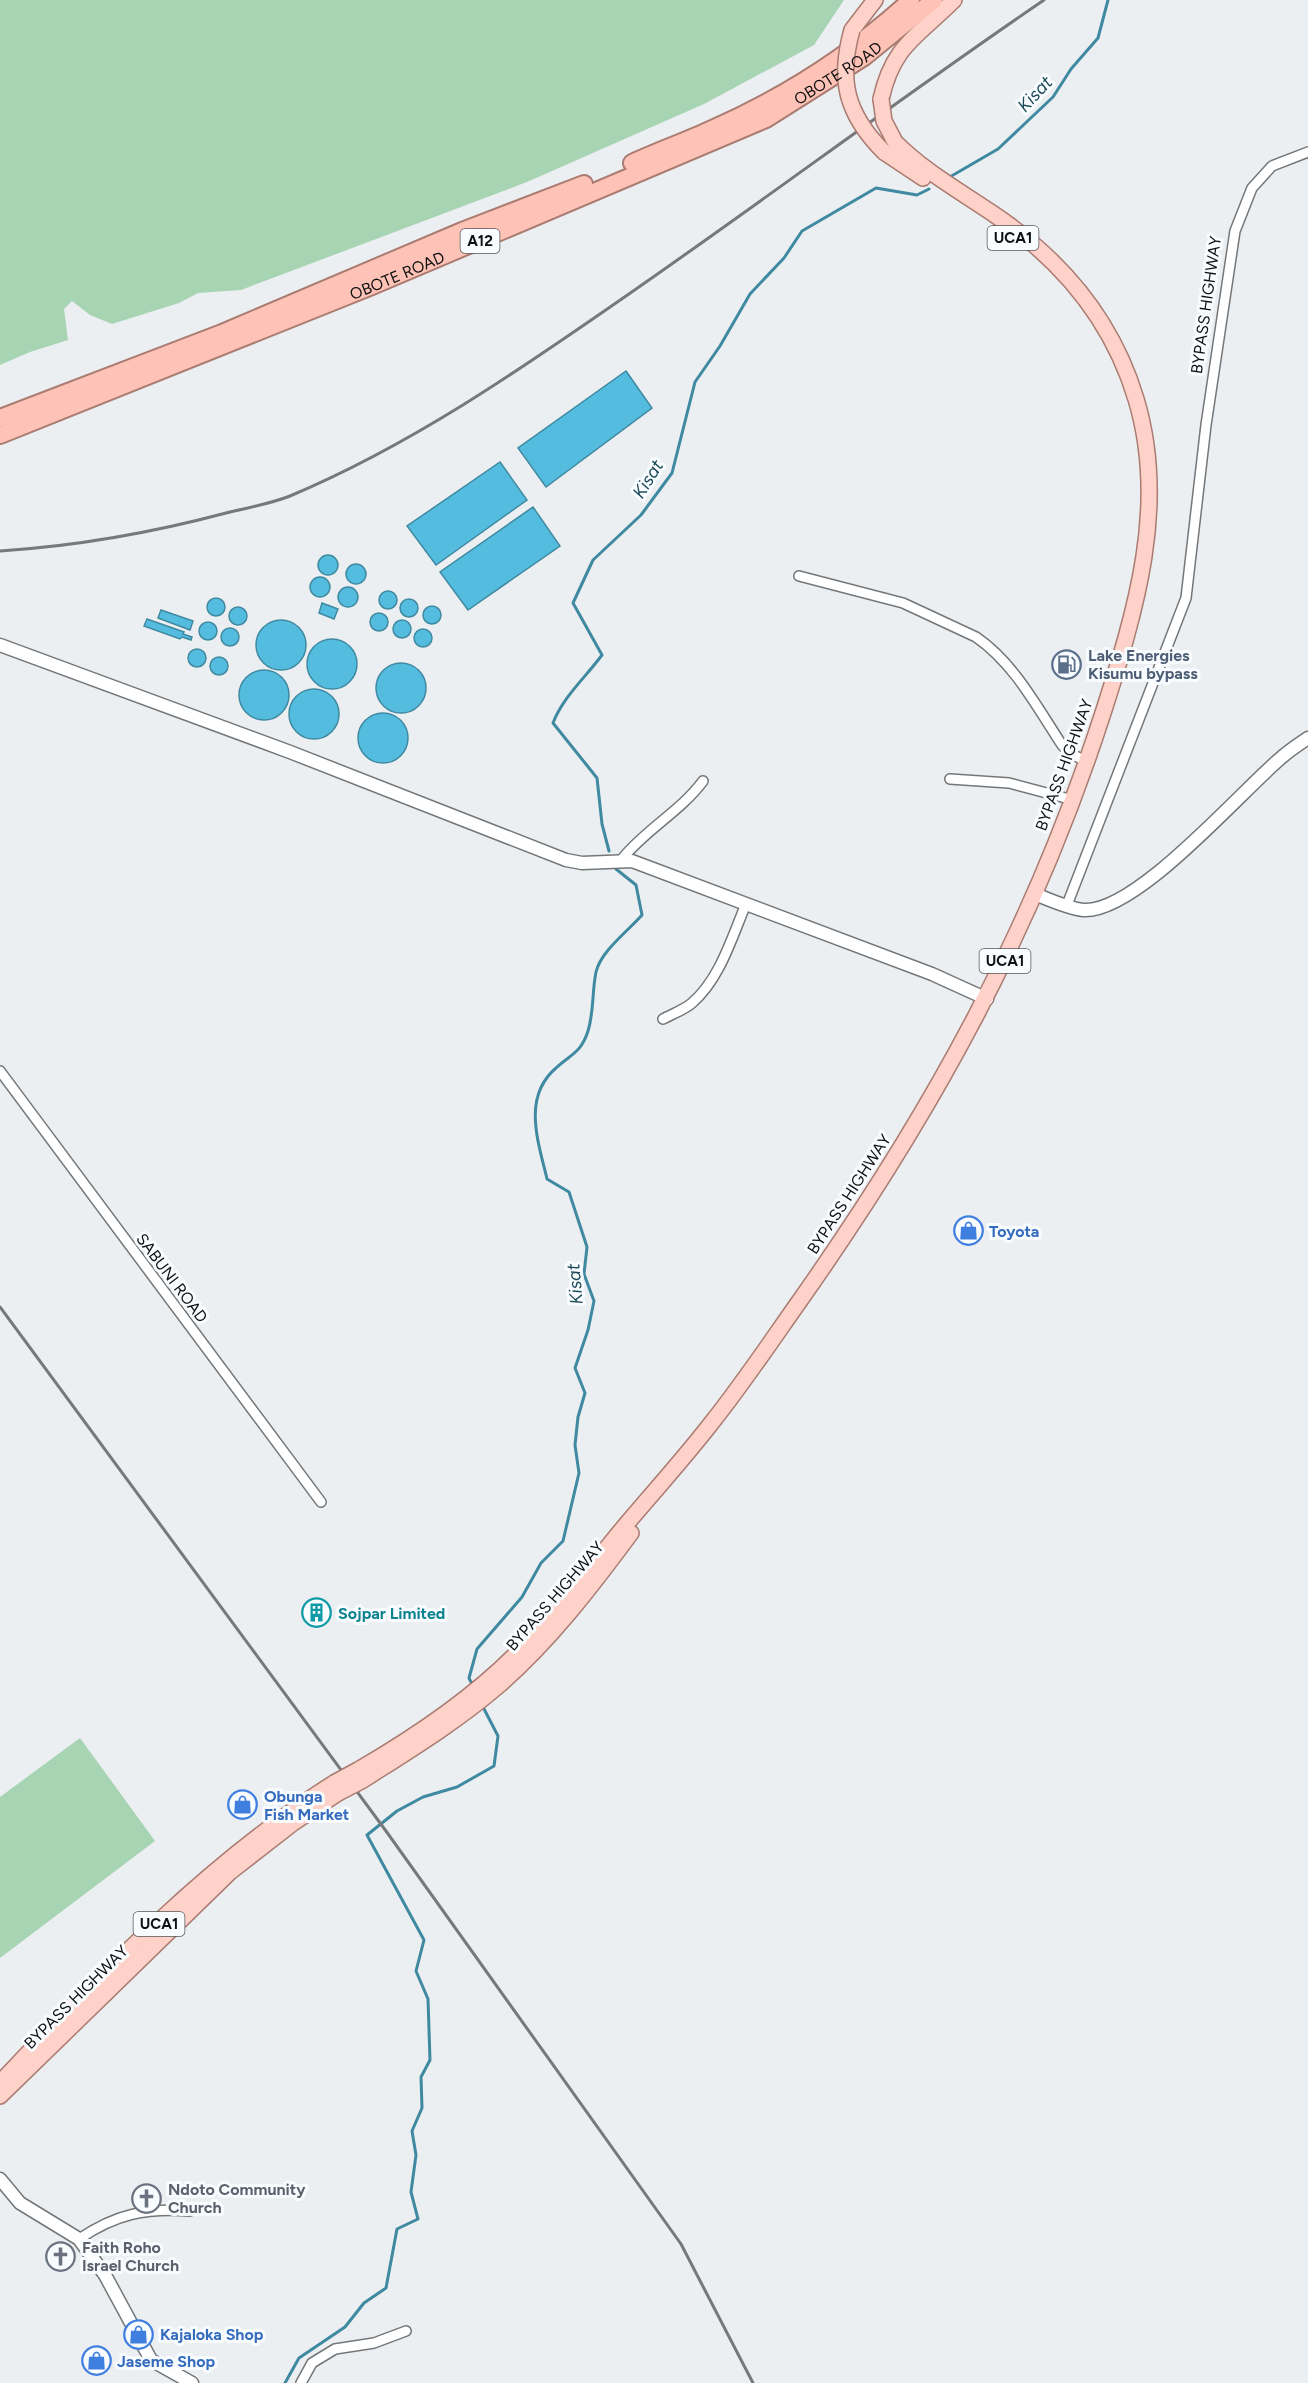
<svg xmlns="http://www.w3.org/2000/svg" width="1308" height="2383" viewBox="0 0 1308 2383" font-family="Figtree,sans-serif">
	<style>
		.green { fill: #a7d4b2 }
		.water { fill: #54bddf; stroke: #3f89a1; stroke-width: 1.5 }
		.lines { fill: none; stroke-linecap: round; stroke-linejoin: round }
		.stream { stroke: #3f89a1; stroke-width: 3 }
		.minor-casing { stroke: #747779; stroke-width: 12 }
		.tertiary-casing { stroke: #747779; stroke-width: 15 }
		.primary-casing { stroke: #aa7b71; stroke-width: 18 }
		.trunk-casing { stroke: #aa7b71; stroke-width: 20 }
		.minor { stroke: #fff; stroke-width: 9 }
		.tertiary { stroke: #fff; stroke-width: 12 }
		.primary { stroke: #fed2c8; stroke-width: 15 }
		.trunk { stroke: #fec3b6; stroke-width: 16 }
		.rail { stroke: #76787a; stroke-width: 3 }
		.primary-bridge-casing { stroke: #aa7b71; stroke-width: 18; stroke-linecap: butt }
		.primary-bridge { stroke: #fed2c8; stroke-width: 15 }
		.labels { text-anchor: middle; dominant-baseline: central; stroke-width: 6; stroke-linejoin: round; paint-order: stroke }
		.shield { fill: #f9fcff; stroke: #555758; stroke-width: 1.5 }
		.shield-label { font-size: 15px; font-weight: bold; fill: #0f1011 }
		.street-label { font-size: 16px; fill: #0f1011; stroke: #f9fcff }
		.service-label { font-size: 16px; font-weight: bold; fill: #4e5e75; stroke: #f9fcff; text-anchor: start }
		.shop-label { font-size: 16px; font-weight: bold; fill: #366cbe; stroke: #f9fcff; text-anchor: start }
		.culture-label { font-size: 16px; font-weight: bold; fill: #0d838f; stroke: #f9fcff; text-anchor: start }
		.worship-label { font-size: 16px; font-weight: bold; fill: #5b616d; stroke: #f9fcff; text-anchor: start }
		.water-label { font-size: 18px; font-style: italic; fill: #1d4a59; stroke: #f9fcff }
	</style>
	<rect width="100%" height="100%" fill="#eceff2"/>
	<g class="green">
		<path d="M0,0H844L814,45L704,104L527,182L241,290L198,293L179,303L112,324L90,315L72,301L64,309L68,340L30,352L0,365Z"/>
		<path d="M80,1738L155,1841L0,1958V1797Z"/>
	</g>
	<g class="water">
		<path d="M626,371L652,408L546,487L518,448Z"/>
		<path d="M500,462L527,500L436,565L407,526Z"/>
		<path d="M533,507L560,546L468,610L440,572Z"/>
		<circle cx="328" cy="565" r="10"/>
		<circle cx="356" cy="574" r="10"/>
		<circle cx="320" cy="587" r="10"/>
		<circle cx="348" cy="597" r="10"/>
		<circle cx="388" cy="600" r="9"/>
		<circle cx="216" cy="607" r="9"/>
		<circle cx="409" cy="608" r="9"/>
		<path d="M322,603L338,609L334,619L319,613Z"/>
		<circle cx="432" cy="615" r="9"/>
		<circle cx="238" cy="616" r="9"/>
		<path d="M161,610L193,621L190,630L158,618Z"/>
		<circle cx="379" cy="622" r="9"/>
		<path d="M147,619L184,632L183,634L192,637L191,640L182,637L180,639L144,626Z"/>
		<circle cx="402" cy="629" r="9"/>
		<circle cx="281" cy="645" r="25"/>
		<circle cx="208" cy="631" r="9"/>
		<circle cx="230" cy="637" r="9"/>
		<circle cx="423" cy="638" r="9"/>
		<circle cx="332" cy="664" r="25"/>
		<circle cx="197" cy="658" r="9"/>
		<circle cx="219" cy="666" r="9"/>
		<circle cx="401" cy="688" r="25"/>
		<circle cx="264" cy="695" r="25"/>
		<circle cx="314" cy="714" r="25"/>
		<circle cx="383" cy="738" r="25"/>
	</g>
	<g class="lines">
		<g class="stream">
			<path d="M948,178L998,149L1053,97L1071,69L1098,38L1108,0"/>
			<path d="M609,851L602,824L597,778L553,723C563,697 585,678 602,655L573,603L593,560L641,515L672,473L695,382L720,346L750,294L784,258L802,231L876,188L917,195L929,189"/>
			<path d="M472,1684L469,1678L477,1649L522,1597L541,1563L563,1541L579,1473L575,1445L578,1417L585,1393L575,1368L588,1330L594,1301L584,1274L587,1247L569,1192L547,1179C538,1141 522,1097 556,1068C571,1054 581,1053 588,1031C594,1012 592,991 596,972C601,951 628,931 642,915L636,885L616,869"/>
			<path d="M285,2383L299,2358L345,2327L364,2303L386,2288L397,2229L418,2219L411,2192L416,2155L412,2131L422,2108L421,2077L430,2060L428,1999L416,1971L424,1940L367,1835L397,1811L423,1797L457,1787L494,1766L498,1736L483,1707"/>
		</g>
		<defs>
			<g id="minor">
				<path d="M799,576L903,603L976,637C1014,663 1037,707 1062,745L1070,753L1087,762"/>
				<path d="M950,779L1009,783L1073,800"/>
				<path d="M622,859C646,829 680,812 703,781"/>
				<path d="M1067,905L1186,598L1206,425L1235,231L1252,188L1272,166L1308,152"/>
				<path d="M663,1019C672,1014 684,1010 692,1003C720,979 732,937 746,904"/>
				<path d="M0,1071L321,1502"/>
				<path d="M79,2239C116,2214 145,2208 190,2211"/>
				<path d="M301,2383L312,2363L335,2349L374,2343L406,2331"/>
			</g>
			<g id="tertiary">
				<path d="M0,645L290,752L566,860L582,863L632,861L932,974L987,999"/>
				<path d="M1035,894C1050,900 1067,908 1083,910C1136,914 1241,791 1282,757C1290,750 1299,744 1308,738"/>
				<path d="M0,2179L20,2203L79,2239L105,2275L151,2360L192,2383"/>
			</g>
			<g id="primary">
				<path d="M852,30L875,0"/>
				<path d="M881,99C893,45 917,37 954,0"/>
				<path d="M884,152L923,178"/>
				<path d="M358,1770C415,1737 472,1699 519,1651C559,1611 592,1565 629,1521C657,1488 686,1456 713,1421C744,1382 772,1340 801,1299C932,1113 1033,930 1103,713C1136,610 1168,505 1136,399C1112,319 1061,259 992,213C958,190 924,171 895,142"/>
				<path d="M363,1780C410,1750 456,1722 498,1686C549,1642 591,1587 631,1533"/>
				<path d="M0,2083C102,1974 207,1864 334,1783"/>
				<path d="M0,2096L230,1872L293,1823L338,1793"/>
			</g>
			<g id="trunk">
				<path d="M632,163C658,151 686,141 712,129C785,97 853,53 911,0"/>
				<path d="M0,418L222,333L462,231L584,184"/>
				<path id="s1" d="M0,435L372,286L766,119L864,57L934,0"/>
			</g>
		</defs>
		<use href="#minor" class="minor-casing"/>
		<use href="#tertiary" class="tertiary-casing"/>
		<use href="#primary" class="primary-casing"/>
		<use href="#trunk" class="trunk-casing"/>
		<use href="#minor" class="minor"/>
		<use href="#tertiary" class="tertiary"/>
		<use href="#primary" class="primary"/>
		<use href="#trunk" class="trunk"/>
		<g class="rail">
			<path d="M0,551C77,546 151,533 226,513C246,508 270,504 290,496C411,445 518,371 626,296C766,199 903,96 1044,0"/>
			<path d="M0,1307L386,1831L681,2244L753,2383"/>
		</g>
		<defs>
			<g id="primary-bridge">
				<path d="M852,30C838,80 846,114 884,152"/>
				<path d="M881,99L884,121L895,142"/>
				<path d="M334,1783L358,1770"/>
				<path d="M338,1793L363,1780"/>
			</g>
		</defs>
		<use href="#primary-bridge" class="primary-bridge-casing"/>
		<use href="#primary-bridge" class="primary-bridge"/>
	</g>
	<defs>
		<symbol id="fuel-ring" viewBox="-11 -11 22 22"><circle r="9.5" fill="#f9fcff" stroke="#5c6f8a" stroke-width="1.5"/><path d="M-5.5-6h7V0h2V4h1.3V-2.5L3-4.5l.8-.8L6-3V5H2.5V1h-1V6h-7ZM-4.2-4.7v3.2H.2V-4.7Z" fill="#5c6f8a"/></symbol>
		<symbol id="shop-ring" viewBox="-11 -11 22 22"><circle r="9.5" fill="#f9fcff" stroke="#3f7fe0" stroke-width="1.5"/><path d="M-5-2.5h2.3a2.7 3.5 0 0 1 5.4 0H5L5.5 6h-11ZM-1.5-2.5h3a1.5 2.3 0 0 0-3 0Z" fill="#3f7fe0"/></symbol>
		<symbol id="building-ring" viewBox="-11 -11 22 22"><circle r="9.5" fill="#f9fcff" stroke="#0f9aa8" stroke-width="1.5"/><path d="M-4-6H4V6H1V3H-1V6H-4ZM-2.5-4.3h1.7v1.8h-1.7ZM.8-4.3h1.7v1.8H.8ZM-2.5-1h1.7V.8h-1.7ZM.8-1h1.7V.8H.8Z" fill="#0f9aa8"/></symbol>
		<symbol id="church-ring" viewBox="-11 -11 22 22"><circle r="9.5" fill="#f9fcff" stroke="#6b7280" stroke-width="1.5"/><path d="M-1.2-6h2.4v3.5h3.3v2.4h-3.3V6h-2.4V-.1h-3.3v-2.4h3.3Z" fill="#6b7280"/></symbol>
	</defs>
	<g fill-rule="evenodd">
		<use href="#fuel-ring" x="1050" y="648" width="33" height="33"/>
		<use href="#shop-ring" x="952" y="1214" width="33" height="33"/>
		<use href="#building-ring" x="300" y="1596" width="33" height="33"/>
		<use href="#shop-ring" x="226" y="1788" width="33" height="33"/>
		<use href="#church-ring" x="130" y="2182" width="33" height="33"/>
		<use href="#church-ring" x="44" y="2240" width="33" height="33"/>
		<use href="#shop-ring" x="122" y="2318" width="33" height="33"/>
		<use href="#shop-ring" x="80" y="2344" width="33" height="33"/>
	</g>
	<g class="labels">
		<g class="shield">
			<rect x="987.5" y="226" width="51" height="24" rx="4.5"/>
			<rect x="460.5" y="229" width="39" height="24" rx="4.5"/>
			<rect x="979.5" y="949" width="51" height="24" rx="4.5"/>
			<rect x="133.5" y="1912" width="51" height="24" rx="4.5"/>
		</g>
		<g class="shield-label">
			<text x="1013" y="238">UCA1</text>
			<text x="480" y="241">A12</text>
			<text x="1005" y="961">UCA1</text>
			<text x="159" y="1924">UCA1</text>
		</g>
		<g class="street-label">
			<text stroke="none"><textPath href="#s1" startOffset="914">OBOTE ROAD</textPath></text>
			<text stroke="none"><textPath href="#s1" startOffset="428">OBOTE ROAD</textPath></text>
			<text transform="translate(1206 305) rotate(-82)">BYPASS HIGHWAY</text>
			<text transform="translate(1064 765) rotate(-70)">BYPASS HIGHWAY</text>
			<text transform="translate(849 1194) rotate(-57)">BYPASS HIGHWAY</text>
			<text transform="translate(172 1278) rotate(53)">SABUNI ROAD</text>
			<text transform="translate(555 1596) rotate(-49)">BYPASS HIGHWAY</text>
			<text transform="translate(76 1997) rotate(-45)">BYPASS HIGHWAY</text>
		</g>
		<g class="service-label">
			<text x="1088" y="655">Lake Energies<tspan x="1088" dy="18">Kisumu bypass</tspan></text>
		</g>
		<g class="shop-label">
			<text x="989" y="1231">Toyota</text>
			<text x="264" y="1796">Obunga<tspan x="264" dy="18">Fish Market</tspan></text>
			<text x="160" y="2334">Kajaloka Shop</text>
			<text x="117" y="2361">Jaseme Shop</text>
		</g>
		<g class="culture-label">
			<text x="338" y="1613">Sojpar Limited</text>
		</g>
		<g class="worship-label">
			<text x="168" y="2189">Ndoto Community<tspan x="168" dy="18">Church</tspan></text>
			<text x="82" y="2247">Faith Roho<tspan x="82" dy="18">Israel Church</tspan></text>
		</g>
		<g class="water-label">
			<text transform="translate(1035 94) rotate(-47)">Kisat</text>
			<text transform="translate(648 479) rotate(-58)">Kisat</text>
			<text transform="translate(575 1284) rotate(-95)">Kisat</text>
		</g>
	</g>
</svg>
